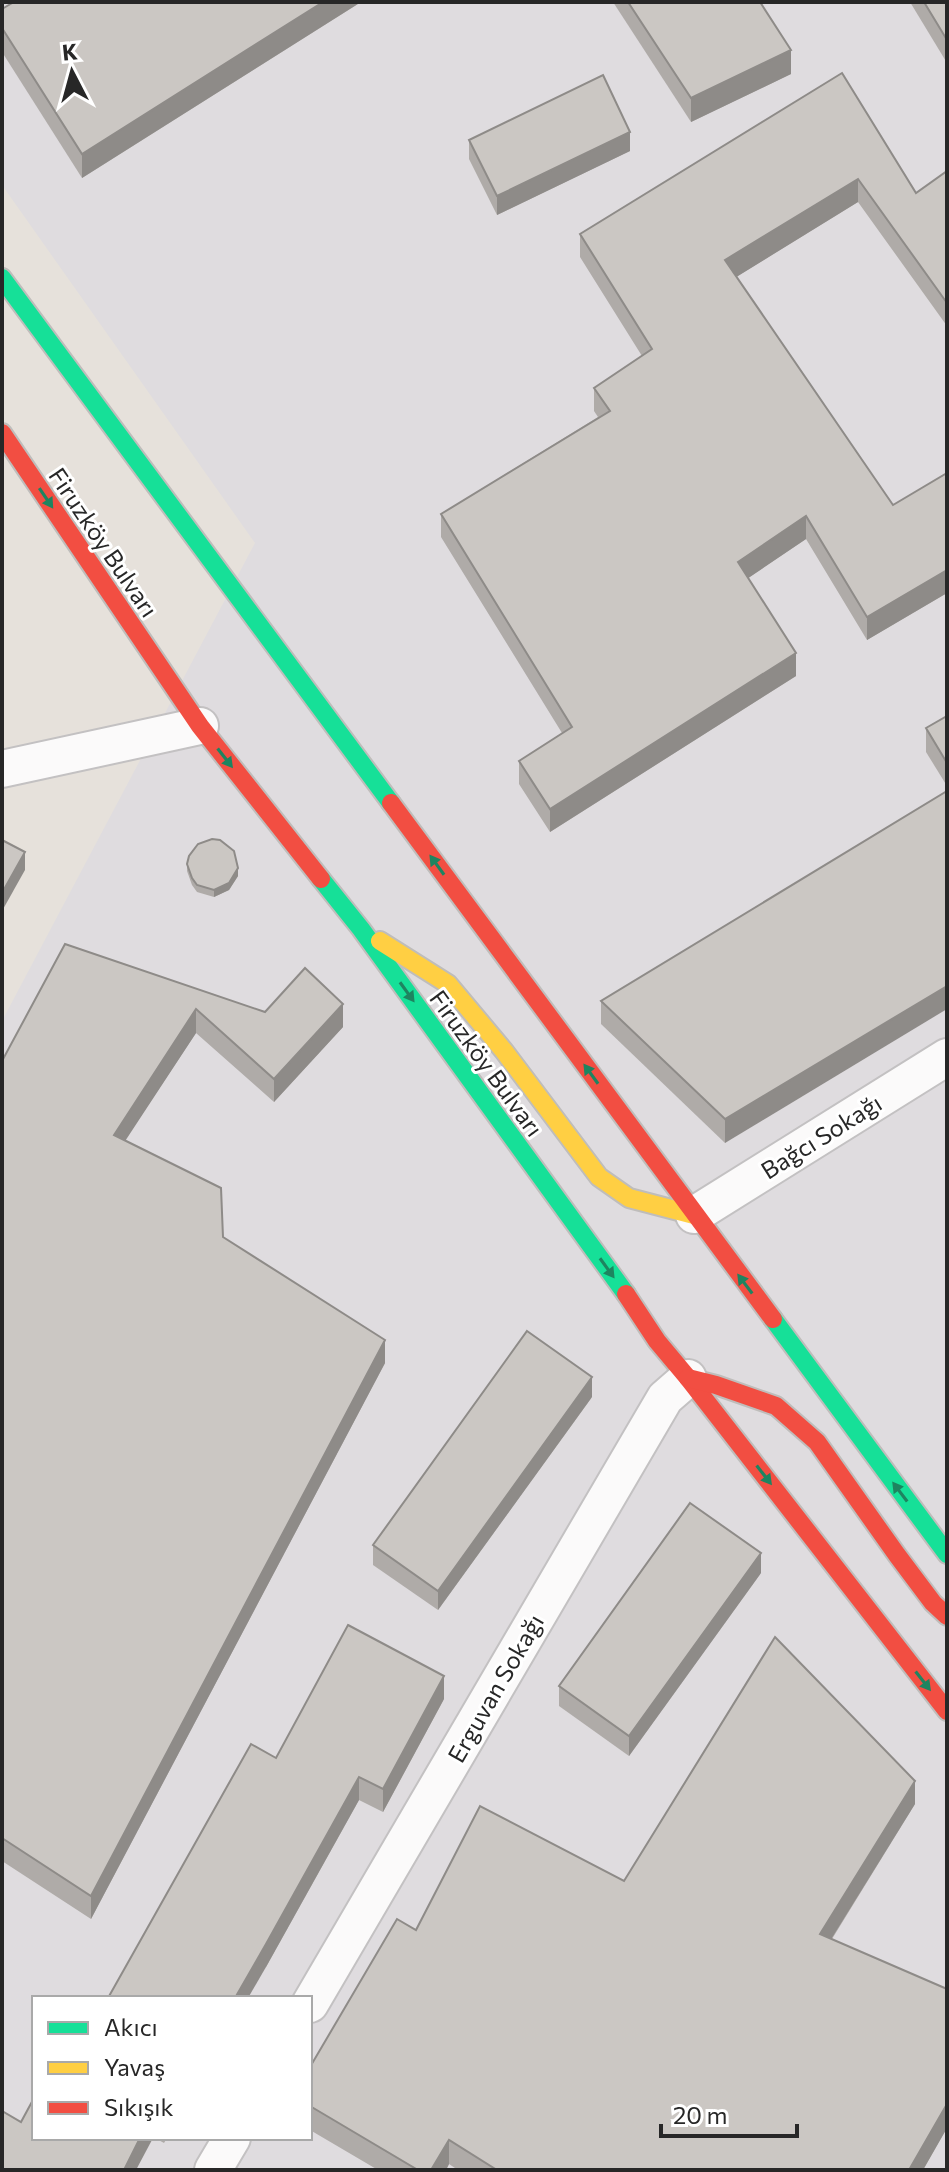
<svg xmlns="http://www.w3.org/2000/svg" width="949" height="2172" viewBox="0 0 949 2172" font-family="Commissioner,sans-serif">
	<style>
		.industrial { fill: #dfdcdf; fill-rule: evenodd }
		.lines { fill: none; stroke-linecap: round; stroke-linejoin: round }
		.street-casing { stroke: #c3c1c2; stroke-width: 40 }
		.fast-casing { stroke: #bfbdbb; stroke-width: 22 }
		.slow-casing { stroke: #bfbdbb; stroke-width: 22 }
		.jam-casing { stroke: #bfbdbb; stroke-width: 22 }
		.street { stroke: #fbfafa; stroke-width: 36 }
		.fast { stroke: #16e098; stroke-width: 18 }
		.slow { stroke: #ffcf43; stroke-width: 18 }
		.jam { stroke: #f24e42; stroke-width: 18 }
		.wall { fill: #afaba8 }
		.shaded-wall { fill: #8e8b88 }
		.building { fill: #cbc7c3; stroke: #8e8b88; stroke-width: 2 }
		.oneway { fill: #1e8460 }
		.labels { text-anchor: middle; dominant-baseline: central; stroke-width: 6; stroke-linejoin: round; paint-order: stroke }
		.street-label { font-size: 24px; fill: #272727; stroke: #fff }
	</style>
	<rect width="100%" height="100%" fill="#e6e1db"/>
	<path class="industrial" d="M2,2H947V2170H2V1021L255,543L2,185ZM34,1998H310V2138H34Z"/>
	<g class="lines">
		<defs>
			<g id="street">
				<path d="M2,769L200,726"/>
				<path d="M694,1215L947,1057"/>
				<path d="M310,2004L665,1398L688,1378"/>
				<path d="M213,2170L232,2138"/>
			</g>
			<g id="fast">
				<path d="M2,278L391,803"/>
				<path d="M321,879L361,929L626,1294"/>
				<path d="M773,1319L947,1554"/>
			</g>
			<path id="slow" d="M380,941L448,984L504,1051L599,1177L629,1198L694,1215"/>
			<g id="jam">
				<path d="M2,433L200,726L321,879"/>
				<path d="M391,803L773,1319"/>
				<path d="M626,1294L657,1341L688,1378L947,1711"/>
				<path d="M688,1378L716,1385L776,1406L817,1442L897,1555L933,1603L947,1616"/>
			</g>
		</defs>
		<use href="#street" class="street-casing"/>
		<use href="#fast" class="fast-casing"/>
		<use href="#slow" class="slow-casing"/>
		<use href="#jam" class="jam-casing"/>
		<use href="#street" class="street"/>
		<use href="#fast" class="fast"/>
		<use href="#slow" class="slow"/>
		<use href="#jam" class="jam"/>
	</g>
	<g class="wall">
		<path d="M14,2H361L82,178L2,52V9Z"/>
		<path d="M613,2H760L791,74L691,122Z"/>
		<path d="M910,2H947V63Z"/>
		<path d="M842,73L916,193L947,171V326L858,202L736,277L893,505L947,473V593L867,640L806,539L748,578L796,676L550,832L519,784V761L562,733L441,537V514L598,417L594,411V388L642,356L580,257V234Z"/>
		<path d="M469,140L630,151L497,215L469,159Z"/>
		<path d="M947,716V786L926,752V728Z"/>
		<path d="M947,791L725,1143L601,1024V1001Z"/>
		<path d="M187,864L238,876L229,890L214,897L197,892L192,885L187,871Z"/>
		<path d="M65,944L265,1012L343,1027L274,1102L196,1033L125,1140L223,1237L385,1363L91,1919L2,1861V1061Z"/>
		<path d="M592,1397L438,1610L373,1565V1545Z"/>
		<path d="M761,1573L629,1756L559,1706V1686Z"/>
		<path d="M444,1699L383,1812L359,1800L266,1967L276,1758Z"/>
		<path d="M915,1804L832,1939L947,2128L923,2170H458L449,2164L446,2170H378L310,2130V2067L416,1930L624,1881Z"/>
		<path d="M155,2138H167L164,2143Z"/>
	</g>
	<g class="shaded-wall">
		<path d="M323,2H361L82,178V154Z"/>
		<path d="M791,50V74L691,122V98Z"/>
		<path d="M630,132V151L497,215V196Z"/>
		<path d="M858,179V202L725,284V260Z"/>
		<path d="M806,516V539L738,585V562Z"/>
		<path d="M947,570V593L867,640V617Z"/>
		<path d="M796,653V676L550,832V809Z"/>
		<path d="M25,852V870L2,911V893Z"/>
		<path d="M238,868V876L229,890L214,897V890Z"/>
		<path d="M947,986V1009L725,1143V1119Z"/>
		<path d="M343,1004V1027L274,1102V1079Z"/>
		<path d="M196,1009V1033L114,1158V1135Z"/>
		<path d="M385,1340V1363L91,1919V1896Z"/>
		<path d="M592,1377V1397L438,1610V1591Z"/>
		<path d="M761,1553V1573L629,1756V1736Z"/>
		<path d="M444,1676V1699L383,1812V1789Z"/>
		<path d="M359,1777V1800L266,1967L248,1998H235Z"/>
		<path d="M915,1781V1804L820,1957V1934Z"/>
		<path d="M947,2104V2128L923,2170H909Z"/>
		<path d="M140,2138H153L136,2170H124Z"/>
		<path d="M449,2140V2164L446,2170H431Z"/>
	</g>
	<g class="building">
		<path d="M14,2H323L82,154L2,28V9Z"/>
		<path d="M628,2H760L791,50L691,98Z"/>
		<path d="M924,2H947V40Z"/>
		<path d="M842,73L916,193L947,171V303L858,179L725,260L893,505L947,473V570L867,617L806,516L738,562L796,653L550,809L519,761L572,727L441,514L610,411L594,388L652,349L580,234Z"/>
		<path d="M603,75L630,132L497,196L469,140Z"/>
		<path d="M947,716V763L926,728Z"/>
		<path d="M947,791V986L725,1119L601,1001Z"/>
		<path d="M212,839L220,840L234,851L238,868L229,883L214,890L197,885L192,878L187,864L189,856L198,844Z"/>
		<path d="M2,840L25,852L2,893Z"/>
		<path d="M65,944L265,1012L305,968L343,1004L274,1079L196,1009L114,1135L221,1188L223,1237L385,1340L91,1896L2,1838V1061Z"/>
		<path d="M527,1331L592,1377L438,1591L373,1545Z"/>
		<path d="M690,1503L761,1553L629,1736L559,1686Z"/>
		<path d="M348,1625L444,1676L383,1789L359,1777L266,1944L235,1998H108L251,1744L276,1758Z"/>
		<path d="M775,1637L915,1781L820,1934L947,1989V2104L909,2170H497L449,2140L431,2170H418L310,2106V2067L397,1919L416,1930L480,1806L624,1881Z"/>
		<path d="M34,2098V2138H140L124,2170H2V2111L21,2122Z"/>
	</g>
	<defs><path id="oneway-solid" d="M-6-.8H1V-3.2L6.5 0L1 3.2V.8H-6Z" transform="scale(2)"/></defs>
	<g class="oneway">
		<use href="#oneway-solid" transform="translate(46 498) rotate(56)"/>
		<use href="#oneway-solid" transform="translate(225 758) rotate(52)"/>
		<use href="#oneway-solid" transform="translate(437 865) rotate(-126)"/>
		<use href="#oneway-solid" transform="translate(407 992) rotate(54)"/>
		<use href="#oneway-solid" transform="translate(591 1074) rotate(-126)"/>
		<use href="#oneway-solid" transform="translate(607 1268) rotate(54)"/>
		<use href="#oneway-solid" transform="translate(745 1284) rotate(-127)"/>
		<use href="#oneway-solid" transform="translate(764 1475) rotate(52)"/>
		<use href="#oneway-solid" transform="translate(900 1492) rotate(-127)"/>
		<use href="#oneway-solid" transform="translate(923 1681) rotate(52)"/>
	</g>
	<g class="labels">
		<g class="street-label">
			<text transform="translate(104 542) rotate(56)">Firuzköy Bulvarı</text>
			<text transform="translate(487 1063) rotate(54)">Firuzköy Bulvarı</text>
			<text transform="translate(821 1136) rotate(-32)">Bağcı Sokağı</text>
			<text transform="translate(495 1688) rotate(-60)">Erguvan Sokağı</text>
		</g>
	</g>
	<rect width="949" height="2172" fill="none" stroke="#272727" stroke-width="8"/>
	<rect x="32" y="1996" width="280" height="144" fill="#ffffff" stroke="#a9a9a9" stroke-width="2"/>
	<rect x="48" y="2022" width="40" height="12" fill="#16e098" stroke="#a9a9a9" stroke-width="2"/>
	<text x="104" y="2036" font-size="24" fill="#272727">Akıcı</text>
	<rect x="48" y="2062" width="40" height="12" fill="#ffcf43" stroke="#a9a9a9" stroke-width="2"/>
	<text x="104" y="2076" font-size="24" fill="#272727">Yavaş</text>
	<rect x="48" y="2102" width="40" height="12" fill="#f24e42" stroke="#a9a9a9" stroke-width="2"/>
	<text x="104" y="2116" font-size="24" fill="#272727">Sıkışık</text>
	<g transform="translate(72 72) rotate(354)" stroke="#ffffff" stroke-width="6" paint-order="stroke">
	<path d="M0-6L14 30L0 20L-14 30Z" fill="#272727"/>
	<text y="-12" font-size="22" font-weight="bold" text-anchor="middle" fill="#272727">K</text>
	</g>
	<path d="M661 2124v12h136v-12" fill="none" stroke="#272727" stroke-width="4"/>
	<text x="673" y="2124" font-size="24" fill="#272727" stroke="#ffffff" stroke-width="6" paint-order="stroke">20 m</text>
</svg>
